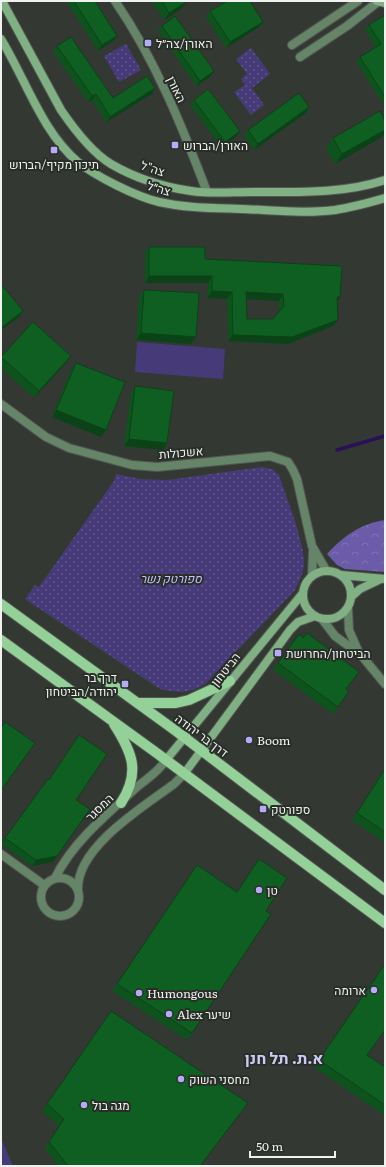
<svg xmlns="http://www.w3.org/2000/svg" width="386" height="1167" viewBox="0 0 386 1167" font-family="Literata,Heebo,serif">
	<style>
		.grass { fill: #473a79 }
		.forest { fill: url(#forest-crowns) }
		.park { fill: url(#park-dots) }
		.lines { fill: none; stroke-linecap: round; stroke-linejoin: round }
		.stream { stroke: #281159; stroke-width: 3.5 }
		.street-casing { stroke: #515651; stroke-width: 10 }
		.secondary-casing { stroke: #515651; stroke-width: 10 }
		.primary-casing { stroke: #515651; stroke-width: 12 }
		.street { stroke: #668468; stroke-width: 8 }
		.secondary { stroke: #80b083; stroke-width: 8 }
		.primary { stroke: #93d198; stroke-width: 10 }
		.wall { fill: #0e521d; fill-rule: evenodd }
		.shaded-wall { fill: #0b4218 }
		.building { fill: #105f22; stroke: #0b4218; fill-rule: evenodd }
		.poi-dot { fill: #b7abf8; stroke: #292e29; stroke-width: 1.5 }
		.labels { text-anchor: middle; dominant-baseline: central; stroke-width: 4; stroke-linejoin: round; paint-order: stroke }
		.poi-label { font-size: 12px; fill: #eff2ef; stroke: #292e29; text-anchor: start }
		.street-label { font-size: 12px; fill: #eff2ef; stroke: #292e29 }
		.park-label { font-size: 12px; font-style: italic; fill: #c7befe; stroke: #292e29 }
		.district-label { font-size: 16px; font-weight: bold; fill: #cfcaf5; stroke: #292e29 }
	</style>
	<defs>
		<pattern id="forest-crowns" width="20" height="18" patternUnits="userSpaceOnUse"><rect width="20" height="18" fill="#6b5ba9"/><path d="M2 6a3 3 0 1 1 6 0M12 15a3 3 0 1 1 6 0" fill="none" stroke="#8073b5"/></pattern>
		<pattern id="park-dots" width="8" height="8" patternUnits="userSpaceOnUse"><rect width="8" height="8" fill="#473a79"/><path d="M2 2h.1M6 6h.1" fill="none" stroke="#62578c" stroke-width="1.8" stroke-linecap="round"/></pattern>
	</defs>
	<rect width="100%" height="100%" fill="#333833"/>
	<g class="grass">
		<path d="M137,342L225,349L223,379L135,372Z"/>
		<path d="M1,1138L13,1166H1Z"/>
	</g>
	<path class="forest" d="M385,520V572L345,569L337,565L327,554C342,537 362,523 385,520Z"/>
	<g class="park">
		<path d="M126,44L141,70L119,82L104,56Z"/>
		<path d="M251,48L270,74L252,88L264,105L251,115L234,92L245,85L241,79L247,74L236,59Z"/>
		<path d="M262,467L272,469L279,475C286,496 305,544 304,564C303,574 299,582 295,590L206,683C191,694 177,693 160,689L25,599L35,585L39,587L114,481L116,474L140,479L168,480Z"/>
	</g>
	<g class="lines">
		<path class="stream" d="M337,450L385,436"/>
		<defs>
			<g id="street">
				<path d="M115,1C155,59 182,126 207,192"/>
				<path d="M292,45L358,1"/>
				<path d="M300,57L347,26L379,1"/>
				<path d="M1,404L46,437L69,448L132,465L157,467L270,456L288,462L293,470L297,479L312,546L326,570"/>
				<path d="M312,576L313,551"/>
				<path d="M348,608L349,630L359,653"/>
				<path d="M322,619L335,636L361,655L385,684"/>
				<path d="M1,854L44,885"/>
				<circle cx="60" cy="897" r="19"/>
				<path d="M55,878C73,842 107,814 137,787C148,778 158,772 166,760"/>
				<path d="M78,889C77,847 143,807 174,784L184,774"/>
			</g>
			<g id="secondary">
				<path d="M2,1L61,110C74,129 91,152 111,164C135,178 163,187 191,191C211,194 232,192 252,192C297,192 342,194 385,180"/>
				<path d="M377,1L385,3"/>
				<path d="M1,39C25,78 42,132 78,162C95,176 137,197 159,202C186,208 214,208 241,209C272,210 304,214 335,210C352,207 368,203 385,198"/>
				<circle cx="327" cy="595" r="24"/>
				<path d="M341,575L385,579"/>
				<path d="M352,596L360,589L381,579"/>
				<path d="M166,760L303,593"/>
				<path d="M184,774L290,630L298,622L315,616"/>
			</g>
			<g id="primary">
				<path d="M1,604L176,731L385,890"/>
				<path d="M1,640L158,754L385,923"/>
				<path d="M138,703H176L189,700L230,681"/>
				<path d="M114,724C132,752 141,772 121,803"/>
			</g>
		</defs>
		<use href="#street" class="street-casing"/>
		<use href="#secondary" class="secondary-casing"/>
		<use href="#primary" class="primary-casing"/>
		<use href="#street" class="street"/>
		<use href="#secondary" class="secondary"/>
		<use href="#primary" class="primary"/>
	</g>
	<g class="wall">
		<path d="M66,1H95L117,36L113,41L98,51Z"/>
		<path d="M152,1H184L180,10L164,20Z"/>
		<path d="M210,11L263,22L259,27L226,48L206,17Z"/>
		<path d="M385,16V105L383,104L356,62L360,57L375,48L365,30L369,25Z"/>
		<path d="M162,26L214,71L210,77L196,86L158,31Z"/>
		<path d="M57,46L113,98L155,88L152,94L106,122L92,100L88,102L53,52Z"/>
		<path d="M194,100L240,131L236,137L221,147L190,105Z"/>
		<path d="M309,107L306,113L254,150L244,136L248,130Z"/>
		<path d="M382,137L335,164L326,148L333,138Z"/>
		<path d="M149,247L205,259L337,302L333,326L288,344L228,341L227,299L207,298L208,283H145V253ZM247,299L279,301V311L273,319H247Z"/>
		<path d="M144,290L196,337L191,344L136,340L139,297Z"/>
		<path d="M71,356L66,363L34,398L1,368V357Z"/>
		<path d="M76,363L101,437L52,417L71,370Z"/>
		<path d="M135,386L167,443L163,450L124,446L131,393Z"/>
		<path d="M278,663L346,689L349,691L333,714L273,670Z"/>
		<path d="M385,768V843L352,820Z"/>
		<path d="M48,779L76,800L53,862L32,866L1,844Z"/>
		<path d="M197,865L271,914L187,1040L112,991Z"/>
		<path d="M385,964L367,1055L385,1067V1116L314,1067Z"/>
		<path d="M111,1011L201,1166H58L45,1149L59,1126L42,1111Z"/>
	</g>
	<g class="shaded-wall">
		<path d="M185,3L180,10L164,20L169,13Z"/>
		<path d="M263,22L259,27L226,48L230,42Z"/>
		<path d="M117,36L113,41L98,51L102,45Z"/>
		<path d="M214,71L210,77L196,86L200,81Z"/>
		<path d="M155,88L152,94L106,122L110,117Z"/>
		<path d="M96,94L92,100L88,102L92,96Z"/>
		<path d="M309,107L306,113L254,150L258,144Z"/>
		<path d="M385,130V133L382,137L335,164L342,154Z"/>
		<path d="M240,131L236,137L221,147L225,142Z"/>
		<path d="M149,276H212L208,283H145Z"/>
		<path d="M212,291L232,292L227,299L207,298Z"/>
		<path d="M246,292L283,294L279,301L242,299Z"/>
		<path d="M337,297H340L336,304Z"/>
		<path d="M23,311L19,317L1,330V328Z"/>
		<path d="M338,320L333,326L288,344L228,341L233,335Z"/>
		<path d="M141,333L196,337L191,344L136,340Z"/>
		<path d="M71,356L66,363L34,398L39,391Z"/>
		<path d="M56,410L106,430L101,437L52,417Z"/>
		<path d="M129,439L167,443L163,450L124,446Z"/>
		<path d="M57,856L53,862L32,866L36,860Z"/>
	</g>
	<g class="building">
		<path d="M74,1H95L117,36L102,45Z"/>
		<path d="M162,1H184L185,3L169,13Z"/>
		<path d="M227,1H250L263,22L230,42L210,11Z"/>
		<path d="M385,15V97L360,57L381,44L369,25Z"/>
		<path d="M175,16L214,71L200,81L162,26Z"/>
		<path d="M71,37L113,98L147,76L155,88L110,117L96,94L92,96L57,46Z"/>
		<path d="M208,89L240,131L225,142L194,100Z"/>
		<path d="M299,93L309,107L258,144L248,130Z"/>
		<path d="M380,111L385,121V130L342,154L333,138Z"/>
		<path d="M149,247H205V259L342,266L340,297H337L338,320L292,337L233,335L232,292L212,291V276H149ZM246,292L283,294L284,306L273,319H247Z"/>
		<path d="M2,285L23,311L1,328V286Z"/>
		<path d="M144,290L199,293L196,337L141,333Z"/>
		<path d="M33,322L71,356L39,391L1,357Z"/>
		<path d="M76,363L125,382L106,430L56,410Z"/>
		<path d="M135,386L174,391L167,443L129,439Z"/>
		<path d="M307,633L359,672L346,689L349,691L338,707L278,663L299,634L303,638Z"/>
		<path d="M5,722L35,743L2,789L1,788V728Z"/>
		<path d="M79,735L107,754L76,800L90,809L57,856L36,860L5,838L48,779L49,780Z"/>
		<path d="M385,769V832L357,813Z"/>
		<path d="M259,859L287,878L266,911L271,914L192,1033L117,984L197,865L237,892Z"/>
		<path d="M385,964V1030L367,1055L385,1067V1105L319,1060Z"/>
		<path d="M111,1011L248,1103L200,1166H68L49,1142L64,1119L47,1104Z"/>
	</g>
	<g class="poi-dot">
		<rect x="144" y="39" width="8" height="8" rx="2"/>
		<rect x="171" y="141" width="8" height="8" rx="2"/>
		<rect x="50" y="146" width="8" height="8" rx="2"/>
		<rect x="274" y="649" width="8" height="8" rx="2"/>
		<rect x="121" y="680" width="8" height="8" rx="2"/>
		<circle cx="249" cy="740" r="4"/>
		<rect x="259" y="805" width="8" height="8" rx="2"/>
		<circle cx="259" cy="890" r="4"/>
		<circle cx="374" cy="990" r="4"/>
		<circle cx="139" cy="993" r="4"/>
		<circle cx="169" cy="1014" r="4"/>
		<circle cx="181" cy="1079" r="4"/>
		<circle cx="84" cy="1105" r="4"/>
	</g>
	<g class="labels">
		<g class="poi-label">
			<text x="156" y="43">האורן/צה״ל</text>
			<text x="183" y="145">האורן/הברוש</text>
			<text x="54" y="164" text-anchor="middle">תיכון מקיף/הברוש</text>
			<text x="286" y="653">הביטחון/החרושת</text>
			<text x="117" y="677" text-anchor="end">דרך בר<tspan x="117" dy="14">יהודה/הביטחון</tspan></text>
			<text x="257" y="740">Boom</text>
			<text x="271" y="809">ספורטק</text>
			<text x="267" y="890">טן</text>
			<text x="366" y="990" text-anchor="end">ארומה</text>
			<text x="147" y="993">Humongous</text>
			<text x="177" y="1014">Alex שיער</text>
			<text x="189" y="1079">מחסני השוק</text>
			<text x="92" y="1105">מגה בול</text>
		</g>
		<g class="street-label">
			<text transform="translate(177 89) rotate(64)">האורן</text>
			<text transform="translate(153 168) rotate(18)">צה"ל</text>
			<text transform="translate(159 188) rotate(16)">צה״ל</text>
			<text transform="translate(181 452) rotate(-5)">אשכולות</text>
			<text transform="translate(225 669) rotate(-51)">הביטחון</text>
			<text transform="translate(202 735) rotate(37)">דרך בר יהודה</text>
			<text transform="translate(99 807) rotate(-44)">המסגר</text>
		</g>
		<g class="park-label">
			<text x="171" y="578">ספורטק נשר</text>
		</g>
		<g class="district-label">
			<text x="284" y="1057">א.ת. תל חנן</text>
		</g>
	</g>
	<rect width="386" height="1167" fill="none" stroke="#eff2ef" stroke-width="4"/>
	<path d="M250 1151v6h85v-6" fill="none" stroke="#eff2ef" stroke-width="2"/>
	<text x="256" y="1151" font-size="12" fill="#eff2ef" stroke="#292e29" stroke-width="3" paint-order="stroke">50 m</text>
</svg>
